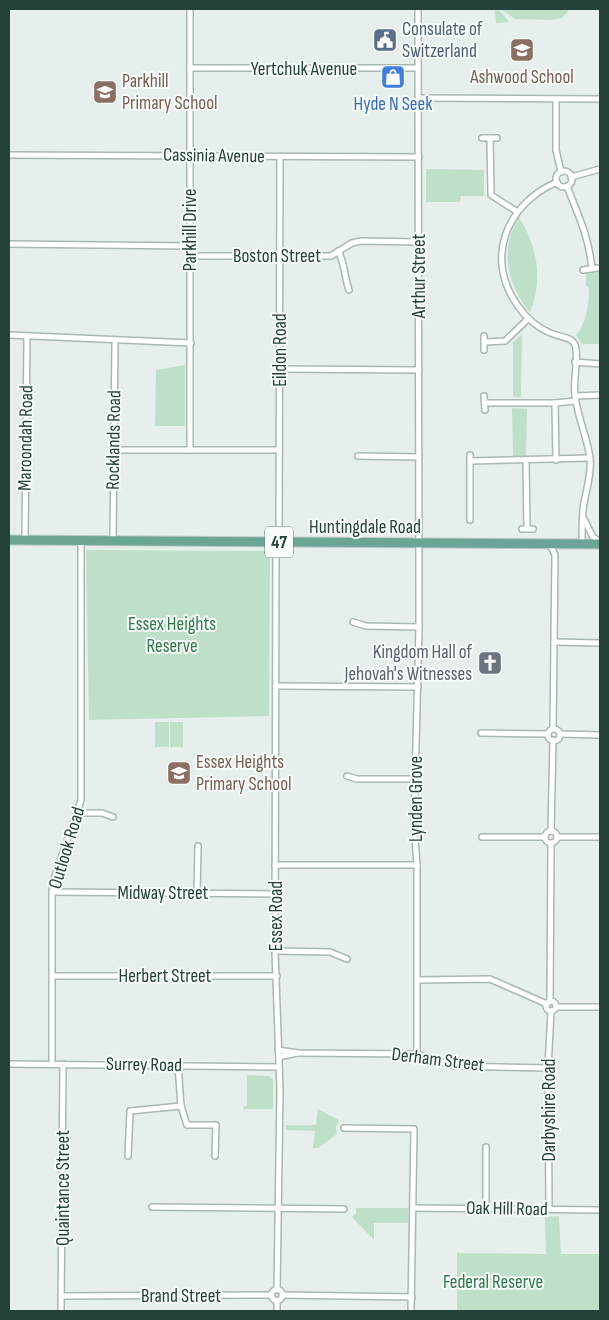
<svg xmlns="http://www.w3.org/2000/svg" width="609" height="1320" viewBox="0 0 609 1320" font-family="'Sofia Sans Condensed',sans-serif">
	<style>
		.green { fill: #bfe0c8 }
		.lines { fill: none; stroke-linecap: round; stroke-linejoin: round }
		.minor-casing { stroke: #a8b8b2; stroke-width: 8 }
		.primary-casing { stroke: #c2cac8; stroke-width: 11 }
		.minor { stroke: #fff; stroke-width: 5 }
		.primary { stroke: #6aa596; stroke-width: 9 }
		.labels { text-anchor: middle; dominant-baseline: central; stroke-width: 4; stroke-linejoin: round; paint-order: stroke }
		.shield { fill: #f7fbf9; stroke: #637a73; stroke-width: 1 }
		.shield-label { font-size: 18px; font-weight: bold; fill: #24423a }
		.service-label { font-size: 19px; fill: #4e5e75; stroke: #f7fbf9; text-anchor: start }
		.street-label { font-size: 19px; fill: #24423a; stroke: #f7fbf9 }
		.education-label { font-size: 19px; fill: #785e54; stroke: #f7fbf9; text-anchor: start }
		.shop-label { font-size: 19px; fill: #366cbe; stroke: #f7fbf9 }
		.park-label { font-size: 19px; fill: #2d7a4b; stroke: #f7fbf9 }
		.worship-label { font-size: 19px; fill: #5b616d; stroke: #f7fbf9; text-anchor: end }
	</style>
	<rect width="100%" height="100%" fill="#e6efeb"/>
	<g class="green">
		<path d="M501,9H570L562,18L550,20L515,19Z"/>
		<path d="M495,10L500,11L509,22L496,23Z"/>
		<path d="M426,169L484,170V196H461L460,202H426Z"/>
		<path d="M519,217C538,248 543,279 530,313C507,284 499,250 519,217Z"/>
		<path d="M600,272V344H582L576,335C587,323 589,303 589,287L586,286V273Z"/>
		<path d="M522,334L521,397H513V342Z"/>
		<path d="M185,365V426H155L156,370Z"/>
		<path d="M512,408L527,409L526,456H513Z"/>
		<path d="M86,550L270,551L269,716L89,720Z"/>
		<rect x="155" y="722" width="14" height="25"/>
		<rect x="170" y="722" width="13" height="25"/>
		<path d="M247,1075L269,1076L273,1079V1109H243V1107L247,1106Z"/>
		<path d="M318,1109L339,1120L336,1127L337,1134L318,1148H313L315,1131L286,1130V1125H316Z"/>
		<path d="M356,1208H408V1223H374V1240L352,1217L356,1213Z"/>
		<path d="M559,1216L561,1254H600V1311H457V1253L546,1254L545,1217Z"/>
	</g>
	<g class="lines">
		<defs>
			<g id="minor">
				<path d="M190,9V450"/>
				<path d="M190,68H418"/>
				<path d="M419,98L600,99"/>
				<path d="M556,99V150L561,172"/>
				<path d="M482,138H497"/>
				<path d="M490,138L491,195L516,211"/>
				<path d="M9,155L419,157"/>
				<circle cx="564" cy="179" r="8"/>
				<path d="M571,177L600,169"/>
				<path d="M557,182C506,204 484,259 518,306C526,318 539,329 553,334C559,336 566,337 571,340C574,342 576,346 576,350C578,361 573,381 575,395C577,416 587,436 590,458C592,477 585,491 583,510C582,521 582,532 582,544"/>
				<path d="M567,186C579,218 588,233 592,269"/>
				<path d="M9,244L191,246"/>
				<path d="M338,251C345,263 344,276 349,290"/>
				<path d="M191,256H331L352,243L361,241L420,242"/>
				<path d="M583,270L597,268"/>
				<path d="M9,335L191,343"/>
				<path d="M484,342L505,341L528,319"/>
				<path d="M484,350V336"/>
				<path d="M575,362L600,364"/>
				<path d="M280,369L419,370"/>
				<path d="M484,396L485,410"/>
				<path d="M575,396L600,395"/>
				<path d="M485,403H555L575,401"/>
				<path d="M555,403L556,460"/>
				<path d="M114,450H279"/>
				<path d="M470,455V520"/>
				<path d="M358,456L419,457"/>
				<path d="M470,461L590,458"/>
				<path d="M526,461L527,529"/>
				<path d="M584,519L593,537L600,542"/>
				<path d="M522,529H533"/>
				<path d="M25,540L27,336"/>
				<path d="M113,541L115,340"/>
				<path d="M276,542L275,951L280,1090L277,1290"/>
				<path d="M279,542L280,157"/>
				<path d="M550,544L555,555L553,729"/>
				<path d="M353,622L366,626L419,627"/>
				<path d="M554,642L600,643"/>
				<path d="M277,686L418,687"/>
				<circle cx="554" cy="735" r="6"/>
				<path d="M481,733L548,734"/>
				<path d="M560,734L600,735"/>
				<path d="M347,776L357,779H415"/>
				<path d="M77,813H102L113,817"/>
				<circle cx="551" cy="837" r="6"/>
				<path d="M551,831L553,740"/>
				<path d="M482,837H545"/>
				<path d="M557,837H600"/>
				<path d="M275,865H417"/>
				<path d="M52,892L275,894"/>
				<path d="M197,893L198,846"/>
				<path d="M275,951L330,952L347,959"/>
				<path d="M52,976H277"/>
				<path d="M418,980L490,979L547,1004"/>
				<circle cx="551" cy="1006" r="5"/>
				<path d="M550,1002L551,844"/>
				<path d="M556,1007H600"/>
				<path d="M278,1050L298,1053L417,1054L454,1066L548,1068"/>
				<path d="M417,1054V865L414,825L419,627L418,9"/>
				<path d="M279,1057L297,1053"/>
				<path d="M9,1064L279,1067"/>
				<path d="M52,1064V892L54,879L81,800V541"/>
				<path d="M178,1066L181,1106"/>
				<path d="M344,1128L414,1129L411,1311"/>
				<path d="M128,1156L130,1111L181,1106L187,1125H216L215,1156"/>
				<path d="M152,1207L344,1209"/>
				<path d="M413,1208L600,1210"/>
				<path d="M486,1208V1147"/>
				<path d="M549,1209L548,1068L551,1011"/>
				<circle cx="277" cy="1295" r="5.5"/>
				<path d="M282,1295L412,1297"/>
				<path d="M61,1296L271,1295"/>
				<path d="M61,1311L63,1064"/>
				<path d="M277,1311V1301"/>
			</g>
			<path id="primary" d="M9,540L600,544"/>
		</defs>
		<use href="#minor" class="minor-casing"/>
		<use href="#primary" class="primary-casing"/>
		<use href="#minor" class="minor"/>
		<use href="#primary" class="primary"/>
	</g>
	<defs>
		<symbol id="civic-square" viewBox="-11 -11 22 22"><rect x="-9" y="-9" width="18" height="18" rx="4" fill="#5c6f8a" stroke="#f7fbf9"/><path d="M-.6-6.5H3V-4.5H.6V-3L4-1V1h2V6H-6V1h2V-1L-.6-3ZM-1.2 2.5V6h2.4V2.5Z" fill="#fff"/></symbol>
		<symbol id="school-square" viewBox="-11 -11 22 22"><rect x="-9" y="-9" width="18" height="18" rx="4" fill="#8d6e63" stroke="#f7fbf9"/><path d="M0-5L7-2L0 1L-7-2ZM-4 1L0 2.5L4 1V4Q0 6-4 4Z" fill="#fff"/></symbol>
		<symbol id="shop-square" viewBox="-11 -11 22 22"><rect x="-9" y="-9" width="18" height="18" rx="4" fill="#3f7fe0" stroke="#f7fbf9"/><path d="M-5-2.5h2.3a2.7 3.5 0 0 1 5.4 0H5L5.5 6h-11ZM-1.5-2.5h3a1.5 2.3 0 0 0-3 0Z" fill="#fff"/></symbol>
		<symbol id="church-square" viewBox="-11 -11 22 22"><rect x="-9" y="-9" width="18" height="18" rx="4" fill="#6b7280" stroke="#f7fbf9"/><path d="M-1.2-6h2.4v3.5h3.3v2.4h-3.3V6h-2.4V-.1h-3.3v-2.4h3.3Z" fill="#fff"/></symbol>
	</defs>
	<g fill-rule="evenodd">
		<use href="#civic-square" x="371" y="26" width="28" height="28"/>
		<use href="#school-square" x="508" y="36" width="28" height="28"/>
		<use href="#shop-square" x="379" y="63" width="28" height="28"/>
		<use href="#school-square" x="91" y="78" width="28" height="28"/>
		<use href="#church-square" x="476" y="649" width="28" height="28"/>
		<use href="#school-square" x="165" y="759" width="28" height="28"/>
	</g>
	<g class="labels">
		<rect class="shield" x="265" y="526.5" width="28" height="31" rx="4"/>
		<g class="shield-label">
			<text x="279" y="542">47</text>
		</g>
		<g class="service-label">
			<text x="402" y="29">Consulate of<tspan x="402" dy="22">Switzerland</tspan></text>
		</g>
		<g class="street-label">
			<text x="304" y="69">Yertchuk Avenue</text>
			<text transform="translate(214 156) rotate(1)">Cassinia Avenue</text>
			<text transform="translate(190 230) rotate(-90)">Parkhill Drive</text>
			<text x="277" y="256">Boston Street</text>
			<text transform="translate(419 276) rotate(-90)">Arthur Street</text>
			<text transform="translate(280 350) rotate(-90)">Eildon Road</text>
			<text transform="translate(26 438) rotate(-89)">Maroondah Road</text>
			<text transform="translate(114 440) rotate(-89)">Rocklands Road</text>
			<text x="365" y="527">Huntingdale Road</text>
			<text transform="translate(416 799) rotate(-90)">Lynden Grove</text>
			<text transform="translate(67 848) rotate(-73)">Outlook Road</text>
			<text x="163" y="893">Midway Street</text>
			<text transform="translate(276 916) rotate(-90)">Essex Road</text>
			<text x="165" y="976">Herbert Street</text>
			<text transform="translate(438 1060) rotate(7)">Derham Street</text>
			<text transform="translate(144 1065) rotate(1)">Surrey Road</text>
			<text transform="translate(549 1110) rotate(-90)">Darbyshire Road</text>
			<text transform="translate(63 1188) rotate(-90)">Quaintance Street</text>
			<text transform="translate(507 1209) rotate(1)">Oak Hill Road</text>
			<text x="181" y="1296">Brand Street</text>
		</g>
		<g class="education-label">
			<text x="522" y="77" text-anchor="middle">Ashwood School</text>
			<text x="122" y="81">Parkhill<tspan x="122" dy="22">Primary School</tspan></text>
			<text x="196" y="762">Essex Heights<tspan x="196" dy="22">Primary School</tspan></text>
		</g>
		<g class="shop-label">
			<text x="393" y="104">Hyde N Seek</text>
		</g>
		<g class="park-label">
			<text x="172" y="624">Essex Heights<tspan x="172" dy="22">Reserve</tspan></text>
			<text x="493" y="1282">Federal Reserve</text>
		</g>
		<g class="worship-label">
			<text x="472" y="652">Kingdom Hall of<tspan x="472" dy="22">Jehovah's Witnesses</tspan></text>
		</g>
	</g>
	<rect width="609" height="1320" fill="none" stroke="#24423a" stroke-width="20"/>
</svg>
